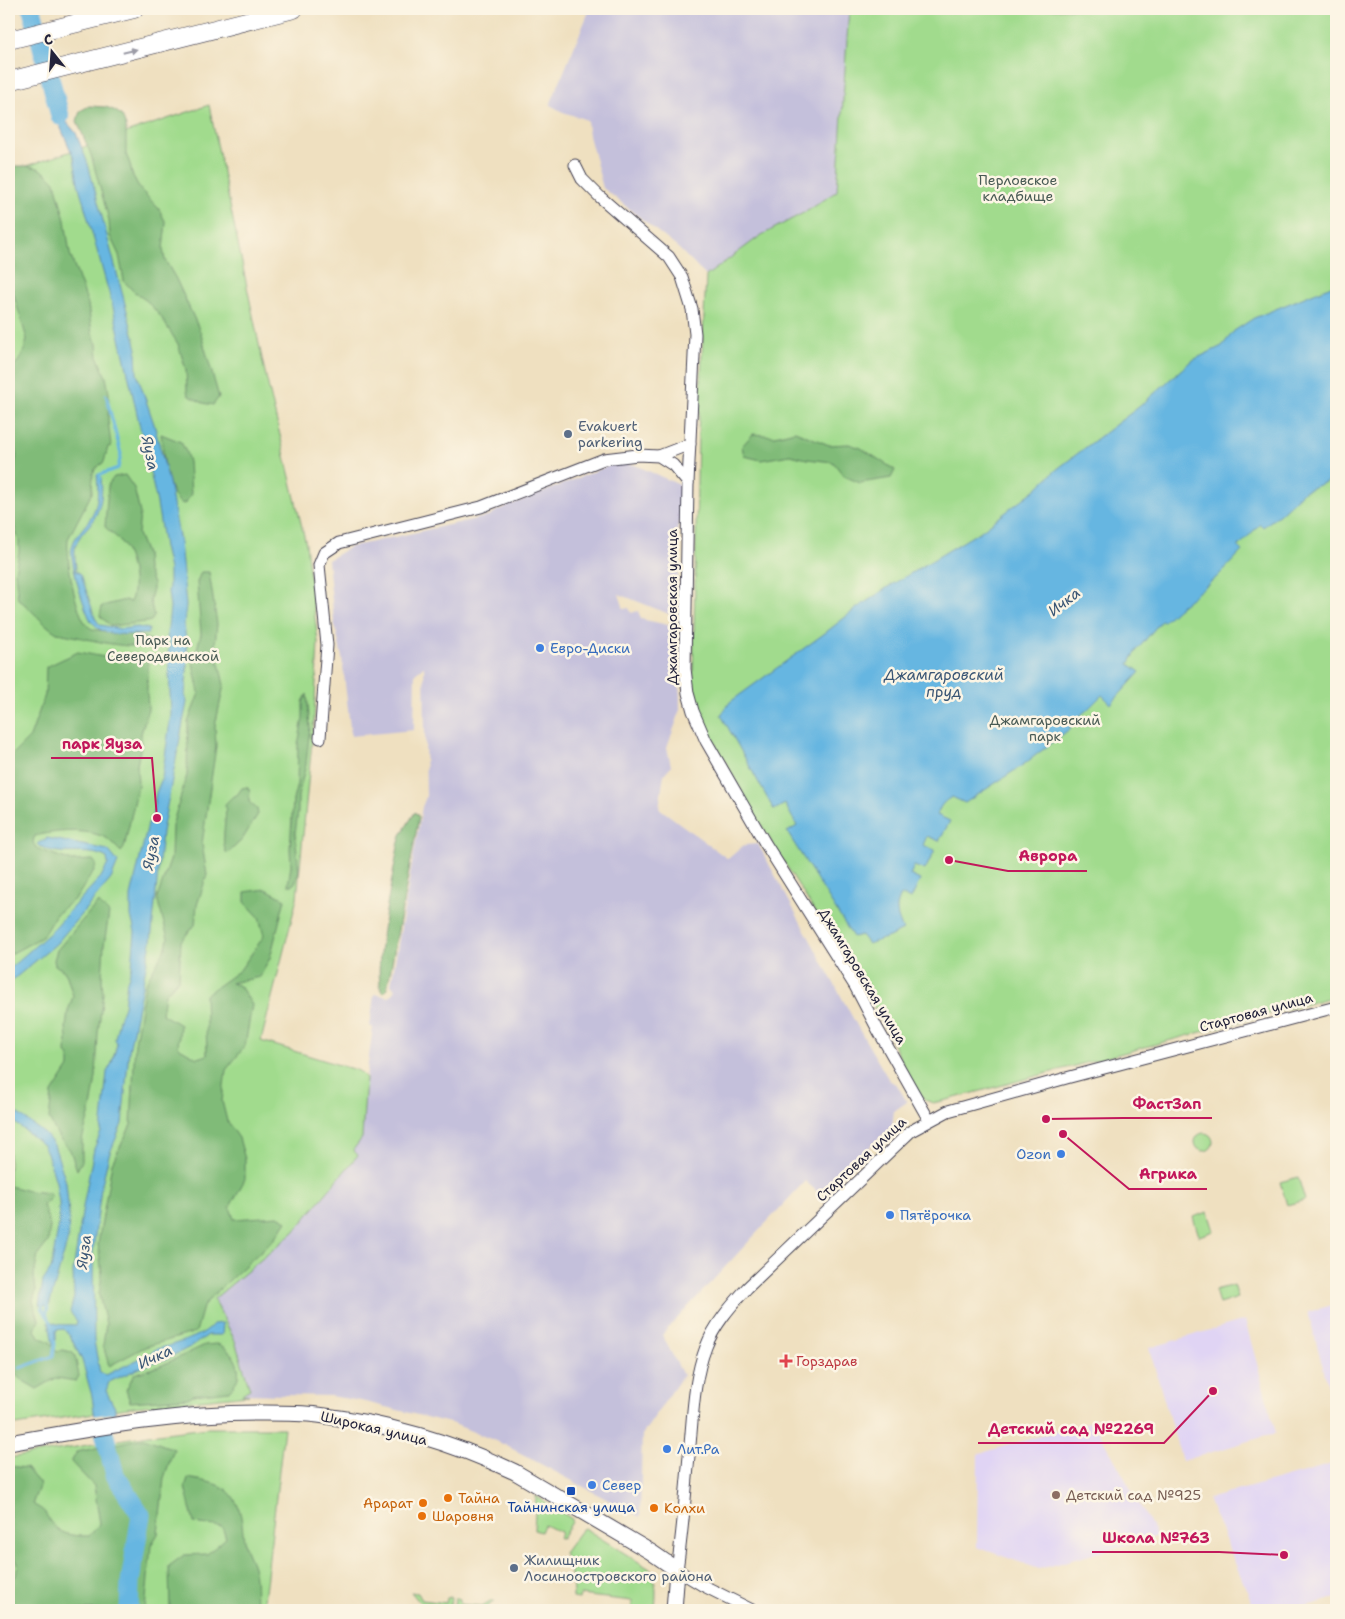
<svg xmlns="http://www.w3.org/2000/svg" width="1345" height="1619" viewBox="0 0 1345 1619" font-family="'Shantell Sans',sans-serif">
	<style>
		.built { fill: #e0d4f4 }
		.industrial { fill: #c4c0db }
		.green { fill: #a1db8d; stroke: #627e64 }
		.forest { fill: #80bb78; stroke: #516e5a }
		.water { fill: #66b6e1; stroke: #446c8e }
		.pier { fill: #efe0c0 }
		.lines { fill: none; stroke-linecap: round; stroke-linejoin: round }
		.stream { stroke: #66b6e1; stroke-width: 3 }
		.river { stroke: #66b6e1; stroke-width: 19 }
		.minor-casing { stroke: #413e4f; stroke-width: 13 }
		.major-casing { stroke: #413e4f; stroke-width: 17 }
		.highway-casing { stroke: #413e4f; stroke-width: 19 }
		.minor { stroke: #fff; stroke-width: 11 }
		.major { stroke: #fff; stroke-width: 15 }
		.highway { stroke: #fff; stroke-width: 18 }
		.oneway { fill: #9c9ca7 }
		.service-dot { fill: #5c6f8a; stroke: #fcf5e5; stroke-width: 2 }
		.shop-dot { fill: #3f7fe0; stroke: #fcf5e5; stroke-width: 2 }
		.health-dot { fill: #e0444e; stroke: #fcf5e5; stroke-width: 2 }
		.transit-dot { fill: #1a4fb4; stroke: #fcf5e5; stroke-width: 2 }
		.education-dot { fill: #8d6e63; stroke: #fcf5e5; stroke-width: 2 }
		.food-dot { fill: #e8710a; stroke: #fcf5e5; stroke-width: 2 }
		.labels { text-anchor: middle; dominant-baseline: central; stroke-width: 5; stroke-linejoin: round; paint-order: stroke }
		.park-label { font-size: 14px; fill: #485a54; stroke: #fcf5e5 }
		.service-label { font-size: 14px; fill: #4e5e75; stroke: #fcf5e5; text-anchor: start }
		.street-label { font-size: 14px; fill: #22223b; stroke: #fcf5e5 }
		.shop-label { font-size: 14px; fill: #366cbe; stroke: #fcf5e5; text-anchor: start }
		.health-label { font-size: 14px; fill: #be3a42; stroke: #fcf5e5; text-anchor: start }
		.education-label { font-size: 14px; fill: #785e54; stroke: #fcf5e5; text-anchor: start }
		.food-label { font-size: 14px; fill: #c56008; stroke: #fcf5e5; text-anchor: start }
		.transit-label { font-size: 14px; fill: #164399; stroke: #fcf5e5 }
		.water-label { font-size: 15px; font-style: italic; fill: #3a5675; stroke: #fcf5e5 }
		.leader { fill: none; stroke: #c2185b; stroke-width: 2 }
		.callout-dot { fill: #c2185b; stroke: #fcf5e5; stroke-width: 2 }
		.callout-label { font-size: 15px; text-anchor: middle; font-weight: bold; fill: #c2185b; stroke: #fcf5e5; stroke-width: 5; stroke-linejoin: round; paint-order: stroke }
	</style>
	<rect width="100%" height="100%" fill="#fcf5e5"/>
	<filter id="ink" filterUnits="userSpaceOnUse"><feTurbulence type="fractalNoise" baseFrequency=".02" numOctaves="2"/><feDisplacementMap in="SourceGraphic" scale="10" xChannelSelector="R" yChannelSelector="G"/><feConvolveMatrix kernelMatrix="1 2 1 2 8 2 1 2 1" color-interpolation-filters="sRGB"/></filter>
	<filter id="wash" filterUnits="userSpaceOnUse"><feTurbulence type="fractalNoise" baseFrequency=".0096" numOctaves="4" result="noise"/><feDisplacementMap in="SourceGraphic" scale="20" xChannelSelector="R" yChannelSelector="G"/><feGaussianBlur stdDeviation="1.12" result="paint"/><feColorMatrix in="noise" values="0 0 0 0 0 0 0 0 0 0 0 0 0 0 0 0 0 1.4 0 .05"/><feComposite in="paint" operator="in"/></filter>
	<g filter="url(#wash)">
		<rect width="100%" height="100%" fill="#efe0c0"/>
		<g class="built">
			<path d="M1336,1304V1415L1308,1312Z"/>
			<path d="M1245,1320L1276,1433L1182,1461L1149,1348Z"/>
			<path d="M1093,1421L1157,1536L1039,1569L977,1547L978,1454Z"/>
			<path d="M1336,1463V1598L1290,1610H1255L1208,1499Z"/>
		</g>
		<g class="industrial">
			<path d="M590,9H849L837,191L809,210L760,236L706,276L678,248L603,188L588,132L587,120L563,112L550,105Z"/>
			<path d="M621,463L635,465L682,486V517L677,528L679,618L619,594L624,609L629,608L631,613L638,611L641,619L668,625L679,636L680,712L667,747L671,766L664,774L659,808L728,859L744,845L758,844L860,1031L889,1080L897,1085L907,1102L894,1111L892,1126L820,1194L805,1181L662,1335L683,1375L642,1435L640,1517L505,1445L454,1424L361,1401L330,1396L242,1394L250,1389L235,1341L214,1299L294,1232L362,1137L366,1078L373,1028L370,1026L374,994L389,997L396,990L391,985L422,807L426,797L424,666L415,673L414,730L351,736L342,657L334,621L328,560L350,547L489,516L498,510L613,464Z"/>
		</g>
		<g class="green">
			<path d="M849,9H1336V996L951,1099L933,1103L925,1100L915,1089L879,1015L759,822L705,726L697,703L693,679L698,434L706,276L760,236L809,210L837,191Z"/>
			<path d="M209,105L264,368L306,544L318,642L314,720L297,898L261,1041L359,1071L366,1078L362,1138L353,1150L358,1155L294,1232L214,1299L235,1341L250,1389L242,1394L249,1395L134,1407L9,1426V172Z"/>
			<circle cx="1204" cy="1142" r="9"/>
			<path d="M1298,1177L1305,1200L1287,1205L1280,1182Z"/>
			<path d="M1208,1212L1214,1231L1199,1236L1193,1217Z"/>
			<path d="M1234,1285L1238,1298L1219,1304L1215,1290Z"/>
			<path d="M207,1428H284L263,1610H9V1458L149,1435Z"/>
			<path d="M536,1496L572,1519V1522L562,1539L559,1538L561,1532L544,1525L541,1532L534,1530Z"/>
			<path d="M584,1528L650,1569C658,1583 656,1595 655,1610H632V1601L580,1595L579,1599L573,1598C573,1582 571,1568 564,1553L581,1530Z"/>
			<path d="M411,1592L418,1593L422,1600L446,1603L447,1598L451,1597V1609H454L455,1597L460,1599V1604L482,1606L490,1601H494L484,1610H426Z"/>
		</g>
		<g class="forest">
			<path d="M89,106L106,107L116,111L122,116L126,126V154L130,164L132,174L140,189L159,209L166,223L163,249L165,260L176,279L200,331L219,397L213,405L203,403L189,396L187,391L186,370L178,344L161,317L147,301L134,292L124,281L119,255L110,236L109,220L91,155L77,121L80,111Z"/>
			<path d="M9,166H28L38,168L47,174L55,182L65,220L70,254L88,304L92,333L97,344L98,358L106,377L109,393L108,420L111,446L108,447L104,462L96,468L93,473L92,493L68,539C66,556 75,617 89,627C92,630 99,630 104,631C120,633 138,634 153,641V645C121,650 88,638 57,633C42,624 32,609 18,599L15,571L19,552V541L14,527L12,486L17,452L9,436V370C19,364 25,351 27,339L9,279V241L11,226L9,219Z"/>
			<path d="M795,431L829,445L849,444L861,448L895,470L891,478L860,483L844,476L833,462L807,459L790,455L761,460L744,456L742,446L753,434L775,436Z"/>
			<path d="M161,434L181,442L186,452L189,462L191,494L185,504L180,503C164,485 164,456 161,434Z"/>
			<path d="M125,475L134,488L140,513L138,534L146,554L147,569L153,584V589L150,600L154,616L151,621L146,622L111,626L100,616L102,606L125,600L130,602C138,586 130,554 120,541C116,536 110,532 105,527L108,485L114,477Z"/>
			<path d="M201,572H209L217,624L215,645L224,685L215,726L216,746L202,844L207,875L197,905L195,925L181,941L179,979L165,994L162,1014L180,1025L178,1047L197,1058L207,1055L205,995L240,970L264,936L259,917L245,902V892L266,889L285,899L270,958L260,977L231,983L240,986L252,1005L245,1046L226,1070L222,1101L227,1121L239,1138L245,1159V1179L230,1207L234,1219L278,1216L287,1221L275,1238L210,1298L203,1307L196,1332L145,1347L109,1366L103,1345L106,1324L99,1295L102,1274L98,1244L112,1163L131,1125L135,1043L145,984L166,947L168,938L157,898L171,858L172,826L187,775L188,722L199,693L193,663L201,634L197,582Z"/>
			<path d="M78,652L125,661L145,658L148,662L147,689L148,709L141,734V745L137,765L138,786L124,848L121,852C116,847 112,842 106,838C86,828 55,831 35,836C32,842 33,845 38,849L72,861L93,860L96,864L95,869L77,897L56,914L42,937L9,955V758L30,737L45,695L46,667Z"/>
			<path d="M307,694L310,727L306,765L298,796V812L295,833L299,871L296,881L293,885H288L291,865L290,849L293,800L297,784L298,745L303,718V702Z"/>
			<path d="M247,787L250,791L249,802L257,809L258,814L242,840L227,854C219,841 228,820 225,804L232,797L237,795L242,788Z"/>
			<path d="M415,812L419,817L387,990L383,993C370,973 394,873 398,846L401,835Z"/>
			<path d="M98,902L109,913L104,945L102,979L103,994L98,1033L96,1077L91,1108L82,1140V1161L77,1170L70,1150L59,1138L49,1119L52,1093L69,1067V1057L66,1052L67,1039L66,1027L68,1011L73,996L67,976L64,971L55,965L54,960L57,950Z"/>
			<path d="M9,1186L29,1191L50,1193L51,1198L43,1205L50,1226L48,1242L38,1255L34,1276L36,1291L33,1301L39,1320L35,1330L40,1338L49,1341L57,1352L62,1350L72,1352L75,1356L79,1376L76,1381L56,1378L37,1389L20,1379L9,1368Z"/>
			<path d="M217,1344C230,1348 241,1363 238,1377C237,1382 232,1387 229,1391L193,1395L188,1398L130,1402L126,1390L134,1374L160,1366L205,1345Z"/>
			<path d="M144,1438L174,1449L164,1478L158,1534L151,1545L145,1610H9V1580L16,1576L18,1563L11,1552H9V1466L26,1468L40,1484L33,1502L34,1505C51,1514 43,1514 53,1525C63,1536 76,1536 89,1536L100,1524L94,1486L71,1462L77,1452Z"/>
			<path d="M188,1478C200,1481 218,1482 228,1491C244,1506 241,1527 245,1546C246,1552 250,1558 252,1564C257,1577 255,1596 256,1610H170L169,1566L184,1555L207,1554L226,1538L222,1527L194,1523L185,1487Z"/>
		</g>
		<g class="water">
			<path d="M60,90V98L63,105L64,119L76,133L88,164L137,349L136,353L137,374L154,424L169,482L180,542L186,605L184,624L188,658L185,695L187,702L162,832L151,942L129,1051L122,1124L109,1155L101,1188L93,1252L94,1341L100,1373L106,1375L149,1354C154,1348 163,1348 171,1345C184,1341 205,1335 213,1324L223,1323L222,1335H208L192,1346L166,1359L151,1363L109,1382L106,1391L115,1408V1454L111,1462L99,1450L92,1396L82,1360L70,1336L64,1329L56,1330V1340L53,1345L49,1322L50,1320C59,1327 65,1324 76,1325L77,1321L70,1312L74,1297L73,1272L83,1207L94,1149L101,1132L107,1072L112,1063L117,1044L115,1039L119,1019L124,1006L127,981L132,966L135,932L131,916V896L148,824L152,817L156,793L162,778L171,714L168,653L170,644L167,637L170,607L168,592L169,587V569L164,547L157,503L113,307L78,183L74,158L53,110V102L50,92Z"/>
			<path d="M1336,284V478L1304,491L1280,514L1263,527L1260,524L1238,547L1242,551L1217,577L1177,609L1164,621H1161L1137,650L1129,664L1140,672L1111,704L1102,695L1088,709L1069,725L1071,728L1023,765L965,803L952,797C944,801 940,806 937,815L950,821L939,841L927,836L923,845L935,850L925,870L914,866L910,875L920,880L911,899L901,895C894,908 897,916 903,930L889,937L868,944L861,935L853,937L787,832L797,826L785,804L774,810L721,715L730,702L825,633L857,608L888,587L981,531L997,519L1036,489L1056,470L1140,406L1191,361L1222,346L1234,331L1254,318Z"/>
			<path d="M97,474L101,477C103,497 101,512 87,528C81,534 78,539 75,548C74,555 76,564 76,571L81,574L95,618L100,625L121,629L137,627L149,629L148,634C134,634 112,637 99,629C97,627 93,623 91,621C84,609 69,560 72,547C75,534 86,527 92,515C99,502 98,488 97,474Z"/>
			<path d="M47,838L108,850L118,862L111,879L56,944L9,983V969L51,932L73,907L101,877L108,864L107,858C88,846 58,860 37,844Z"/>
			<path d="M9,1107L45,1134L54,1145L66,1182L69,1215L68,1239L49,1306L39,1305L43,1281L51,1269L59,1223V1203L56,1182L47,1153L43,1145L9,1118Z"/>
		</g>
		<path class="pier" d="M117,1413V1441L96,1444L91,1416Z"/>
		<g class="lines">
			<g class="stream">
				<path d="M100,479L99,475L118,468L121,454L106,395"/>
				<path d="M44,1301L42,1308L51,1322"/>
				<path d="M46,1315L48,1308L46,1302"/>
				<path d="M20,1368L53,1356L55,1344L54,1339"/>
			</g>
			<g class="river">
				<path d="M32,9L60,116"/>
				<path d="M105,1436L115,1475L141,1515L130,1582L129,1610"/>
			</g>
		</g>
	</g>
	<g filter="url(#ink)">
		<g class="lines">
			<defs>
				<g id="minor">
					<path d="M575,165L582,179L600,197L669,257L682,277L692,309L695,334L688,483L685,669L688,693L693,711L706,741L765,843L855,986L878,1030L929,1120"/>
					<path d="M659,456L690,444"/>
					<path d="M320,738L327,645L319,565L324,553L339,543L481,507L604,459L638,455L659,456L673,465L688,483"/>
					<path d="M752,1610L702,1585L677,1570C683,1529 686,1487 690,1445C693,1412 694,1378 706,1347C714,1325 731,1306 747,1288L911,1131L948,1111L1070,1077L1336,1007"/>
				</g>
				<path id="major" d="M9,1443C93,1428 179,1412 265,1413C283,1413 301,1413 318,1415C385,1423 454,1443 515,1472L651,1552L677,1570L674,1610"/>
				<g id="highway">
					<path d="M9,40L134,9"/>
					<path d="M9,81L294,9"/>
				</g>
			</defs>
			<use href="#minor" class="minor-casing"/>
			<use href="#major" class="major-casing"/>
			<use href="#highway" class="highway-casing"/>
			<use href="#minor" class="minor"/>
			<use href="#major" class="major"/>
			<use href="#highway" class="highway"/>
		</g>
		<defs><path id="oneway-solid" d="M-6-.8H1V-3.2L6.5 0L1 3.2V.8H-6Z" transform="scale(1.25)"/></defs>
		<use class="oneway" href="#oneway-solid" transform="translate(130 51) rotate(-14)"/>
	</g>
	<g class="service-dot">
		<circle cx="568" cy="434" r="5"/>
		<circle cx="514" cy="1568" r="5"/>
	</g>
	<g class="shop-dot">
		<circle cx="540" cy="648" r="5"/>
		<circle cx="1061" cy="1154" r="5"/>
		<circle cx="890" cy="1215" r="5"/>
		<circle cx="667" cy="1449" r="5"/>
		<circle cx="592" cy="1485" r="5"/>
	</g>
	<path class="health-dot" d="M783.5 1353.5h5v5h5v5h-5v5h-5v-5h-5v-5h5z"/>
	<rect class="transit-dot" x="566" y="1486" width="10" height="10" rx="2.5"/>
	<circle class="education-dot" cx="1056" cy="1495" r="5"/>
	<g class="food-dot">
		<circle cx="448" cy="1498" r="5"/>
		<circle cx="423" cy="1503" r="5"/>
		<circle cx="654" cy="1508" r="5"/>
		<circle cx="422" cy="1516" r="5"/>
	</g>
	<g class="labels">
		<g class="park-label">
			<text x="1018" y="180">Перловское<tspan x="1018" dy="16">кладбище</tspan></text>
			<text x="163" y="640">Парк на<tspan x="163" dy="16">Северодвинской</tspan></text>
			<text x="1045" y="720">Джамгаровский<tspan x="1045" dy="16">парк</tspan></text>
		</g>
		<g class="service-label">
			<text x="578" y="426">Evakuert<tspan x="578" dy="16">parkering</tspan></text>
			<text x="524" y="1560">Жилищник<tspan x="524" dy="16">Лосиноостровского района</tspan></text>
		</g>
		<g class="street-label">
			<text transform="translate(672 607) rotate(-90)">Джамгаровская улица</text>
			<text transform="translate(863 976) rotate(59)">Джамгаровская улица</text>
			<text transform="translate(1256 1012) rotate(-15)">Стартовая улица</text>
			<text transform="translate(861 1159) rotate(-43)">Стартовая улица</text>
			<text transform="translate(374 1428) rotate(13)">Широкая улица</text>
		</g>
		<g class="shop-label">
			<text x="550" y="648">Евро-Диски</text>
			<text x="1051" y="1154" text-anchor="end">Ozon</text>
			<text x="900" y="1215">Пятёрочка</text>
			<text x="677" y="1449">Лит.Ра</text>
			<text x="602" y="1485">Север</text>
		</g>
		<g class="health-label">
			<text x="796" y="1361">Горздрав</text>
		</g>
		<g class="education-label">
			<text x="1066" y="1495">Детский сад №925</text>
		</g>
		<g class="food-label">
			<text x="458" y="1498">Тайна</text>
			<text x="413" y="1503" text-anchor="end">Арарат</text>
			<text x="664" y="1508">Колхи</text>
			<text x="432" y="1516">Шаровня</text>
		</g>
		<g class="transit-label">
			<text x="571" y="1507">Тайнинская улица</text>
		</g>
		<g class="water-label">
			<text transform="translate(150 453) rotate(78)">Яуза</text>
			<text transform="translate(1064 602) rotate(-38)">Ичка</text>
			<text x="944" y="675">Джамгаровский<tspan x="944" dy="17">пруд</tspan></text>
			<text transform="translate(151 853) rotate(-79)">Яуза</text>
			<text transform="translate(84 1252) rotate(-83)">Яуза</text>
			<text transform="translate(155 1357) rotate(-25)">Ичка</text>
		</g>
	</g>
	<path class="leader" d="M157 818L152 758H51M949 860L1008 871H1087M1046 1119L1123 1118H1212M1063 1134L1129 1189H1207M1213 1391L1164 1443H978M1284 1555L1219 1552H1092"/>
	<g class="callout-dot">
		<circle cx="157" cy="818" r="5"/>
		<circle cx="949" cy="860" r="5"/>
		<circle cx="1046" cy="1119" r="5"/>
		<circle cx="1063" cy="1134" r="5"/>
		<circle cx="1213" cy="1391" r="5"/>
		<circle cx="1284" cy="1555" r="5"/>
	</g>
	<g class="callout-label">
		<text x="102" y="749">парк Яуза</text>
		<text x="1048" y="861">Аврора</text>
		<text x="1167" y="1109">ФастЗап</text>
		<text x="1168" y="1179">Агрика</text>
		<text x="1071" y="1434">Детский сад №2269</text>
		<text x="1156" y="1543">Школа №763</text>
	</g>
	<rect width="1345" height="1619" fill="none" stroke="#fcf5e5" stroke-width="30"/>
	<g transform="translate(52 52) rotate(343)" stroke="#fcf5e5" stroke-width="4" paint-order="stroke">
	<path d="M0-4L9 19L0 12L-9 19Z" fill="#22223b"/>
	<text y="-8" font-size="14" font-weight="bold" text-anchor="middle" fill="#22223b">С</text>
	</g>
</svg>
